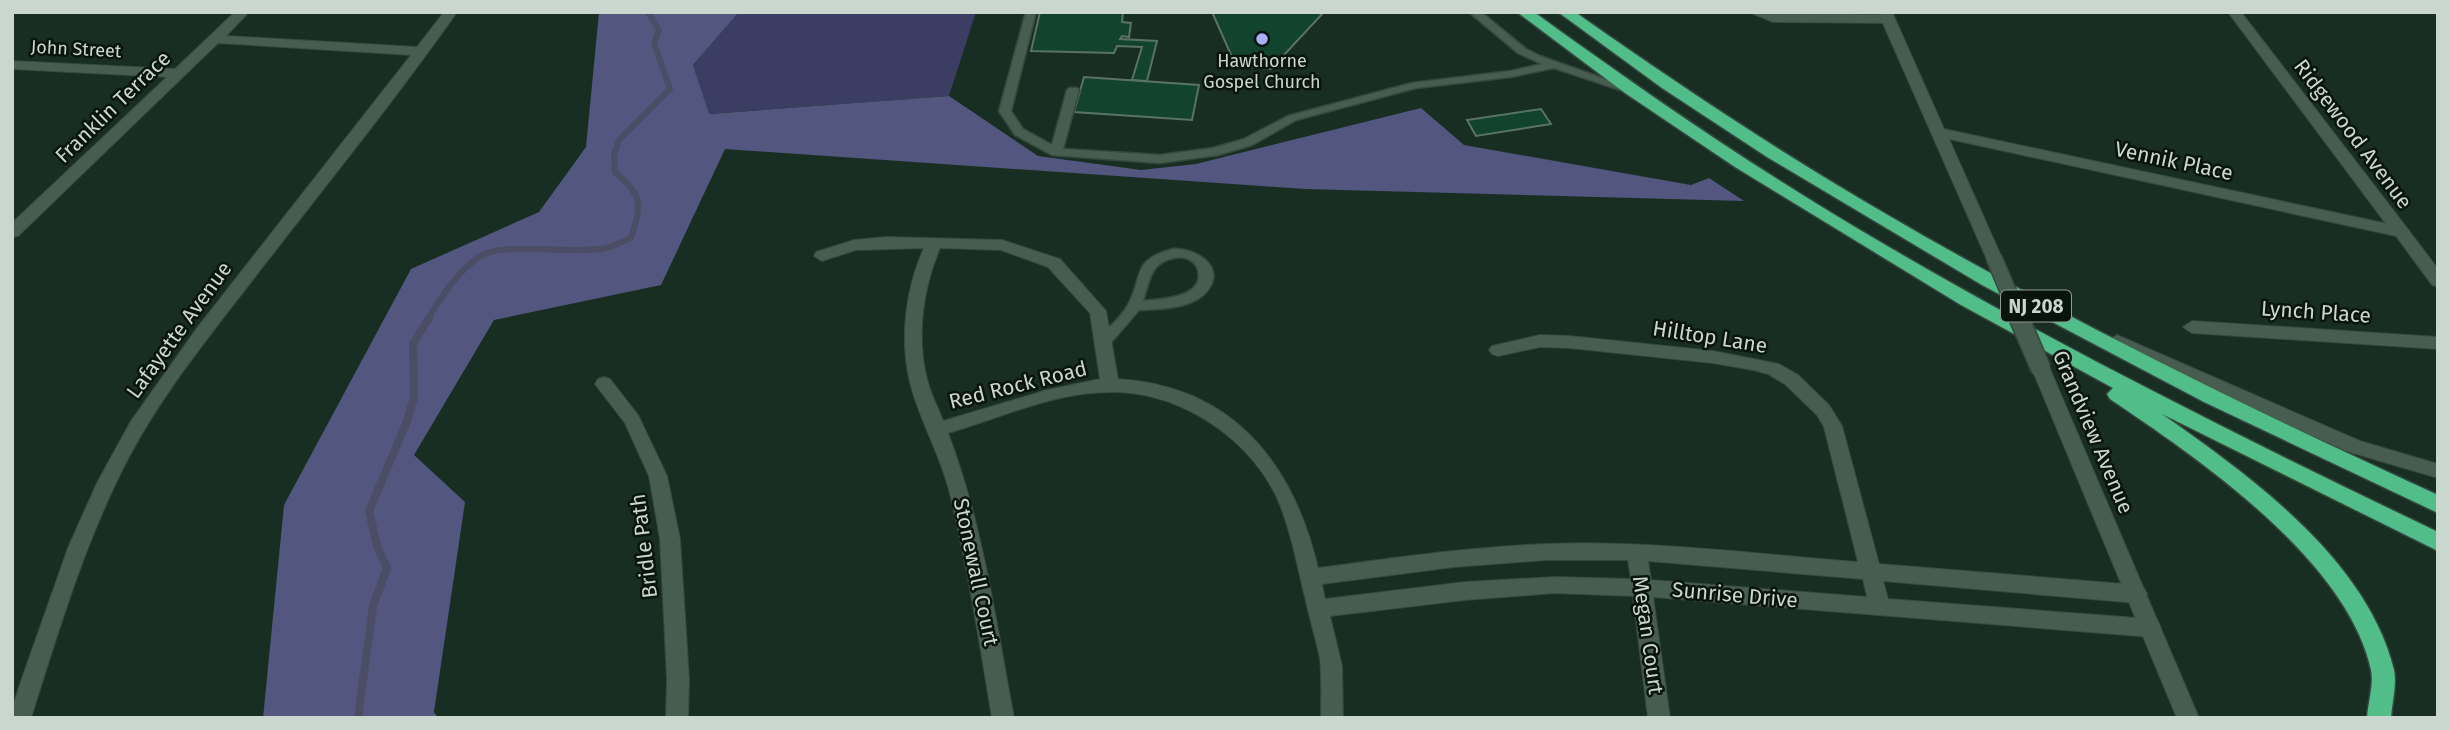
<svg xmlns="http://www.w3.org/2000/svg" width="2450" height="730" viewBox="0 0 2450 730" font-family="'Fira Sans',sans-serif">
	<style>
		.green { fill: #3b3d63 }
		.forest { fill: #53567f }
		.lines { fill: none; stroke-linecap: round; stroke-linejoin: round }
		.stream-far1 { stroke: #4a4d63; stroke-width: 6 }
		.stream { stroke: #4a4d63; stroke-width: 8 }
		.building { fill: #12432d; stroke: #5a7264; stroke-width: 2 }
		.service-casing { stroke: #36483e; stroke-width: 3 }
		.minor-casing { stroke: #36483e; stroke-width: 2 }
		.tertiary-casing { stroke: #36483e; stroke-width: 2 }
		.trunk-casing { stroke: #36483e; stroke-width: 3 }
		.service { fill: #465d50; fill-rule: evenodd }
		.minor { fill: #465d50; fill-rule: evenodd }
		.tertiary { fill: #465d50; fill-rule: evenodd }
		.trunk { fill: #51bd89; fill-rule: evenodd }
		.tertiary-bridge-far1-casing { stroke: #36483e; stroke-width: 18; stroke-linecap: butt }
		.tertiary-bridge-casing { stroke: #36483e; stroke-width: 22; stroke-linecap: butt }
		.tertiary-bridge-far1 { stroke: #465d50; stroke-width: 15 }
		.tertiary-bridge { stroke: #465d50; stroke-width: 19 }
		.poi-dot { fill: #aab0fb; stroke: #0a140e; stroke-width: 2.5 }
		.labels { text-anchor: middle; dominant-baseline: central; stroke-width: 5; stroke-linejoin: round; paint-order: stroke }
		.far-street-label { font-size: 18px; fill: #cad7cf; stroke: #0a140e }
		.far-poi-label { font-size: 18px; fill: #cad7cf; stroke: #0a140e }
		.shield { fill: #0a140e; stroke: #909c95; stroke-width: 2 }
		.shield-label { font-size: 19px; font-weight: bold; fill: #cad7cf }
		.street-label { font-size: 21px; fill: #cad7cf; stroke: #0a140e }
	</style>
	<rect width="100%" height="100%" fill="#182e22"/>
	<path class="green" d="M739,12H976L949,96L708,114L693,65Z"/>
	<path class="forest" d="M599,12H739L693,65L709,114L949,96L1038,156L1141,170L1196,164L1421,108L1464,145L1691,185L1709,178L1744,201L1305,189L725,149L661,285L494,320L414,455L465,502L434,712L438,718H263L284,505L411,269L539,212L586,147Z"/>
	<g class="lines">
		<path class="stream-far1" d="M428,319C441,297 457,272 479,257C502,241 574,255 606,248C614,246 623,241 631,238C642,203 643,197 615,172L614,155L619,140L670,89L654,43L659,30L648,12"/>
		<path class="stream" d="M358,718L373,606L387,568L377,546L369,511L406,424L414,397L413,344L429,318"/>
	</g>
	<g class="building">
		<path d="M1040,12H1123L1122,22L1131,23L1129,37L1122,36L1120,39L1157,41L1147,81L1132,80L1142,47L1117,46L1114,53L1031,51Z"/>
		<path d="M1212,12H1324L1271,69L1236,66Z"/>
		<path d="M1084,77L1199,85L1192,120L1074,112Z"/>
		<path d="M1541,109L1551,124L1476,136L1467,120Z"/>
	</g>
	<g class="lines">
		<defs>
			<g id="service">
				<path d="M1026,12H1036L1011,111L1023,129L1052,145L1067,90L1069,88H1077L1079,90L1063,149L1160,155L1213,148L1244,139L1288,116L1412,83L1511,71L1542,64L1518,53L1469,12H1481L1526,49L1540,56L1633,89L1631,91H1623L1554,68L1511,77L1416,88L1296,120L1252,145L1218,155L1160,163L1052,155L1015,135L999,111Z"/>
				<path d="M1173,249C1201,248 1230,272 1202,296C1186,309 1158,309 1139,310L1108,346H1098L1096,342L1098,338C1108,328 1121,318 1128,305C1144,275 1131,260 1173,249ZM1182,257C1190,259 1196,262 1198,270C1205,298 1161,299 1143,301C1151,276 1151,259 1182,257Z"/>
			</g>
			<g id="minor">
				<path d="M235,12H249L226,36L417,47L444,12H457C395,100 327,184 261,269C215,329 166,388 130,455C86,538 59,629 31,718H12V709L20,684L68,548L97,483L131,421L197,328L411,55L218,43L18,236L12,237V223L167,77L12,69V61L175,69Z"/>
				<path d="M1749,12L1888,15L1895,19L1888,23L1773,22Z"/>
				<path d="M2228,12H2241L2407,228L2409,232L2407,236H2395Z"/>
				<path d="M886,237L1002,240L1060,259L1106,311L1118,379C1232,386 1293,462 1318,568C1394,558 1469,547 1545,544C1650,540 1755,554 1858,562L1824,427L1817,415L1786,385L1768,374L1753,370L1713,363L1570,348L1540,347L1498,356L1492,354L1489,350L1492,346L1540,335L1570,336L1713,351L1779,364L1798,375L1829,405L1842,426L1879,564L2137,585L2144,588L2147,594L2144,600L2137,603L1883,581L1888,599L2151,619L2158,622L2161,628L2158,634L2151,637L1653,597L1670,718H1648L1633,596L1555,593L1465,600L1330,616L1342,666L1343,718H1321C1321,698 1322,679 1320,659C1316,638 1309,618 1305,597C1297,565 1291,531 1278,500C1250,438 1180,392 1113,392C1057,391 1000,418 948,433C983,525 996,622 1014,718H992C980,644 968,571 951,498C942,456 918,419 909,378C900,335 906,288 924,248L856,250L822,261L814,256L816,252L854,240ZM940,248L1001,250L1048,267L1090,313L1100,379L1047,390L943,421C938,407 930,393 927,379C916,337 923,288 940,248ZM1546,560H1628L1631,579L1555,577L1465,582L1325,599L1322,584L1454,567ZM1648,561L1863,579L1867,597L1651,580Z"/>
				<path d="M2192,321L2438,337V349L2192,333L2183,327Z"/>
				<path d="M604,377L610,379L638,415L667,476L680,539L689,679L688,718H666L667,679L660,539L649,476L625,423L595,384L598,379Z"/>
			</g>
			<g id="tertiary">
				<path d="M1878,12H1892L1944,129L2407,228L2438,269V287L2432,285L2396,236L1949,139L2002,258L1994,263L1988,262Z"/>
				<path d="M2117,335L2360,441L2438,464V478L2346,451L2111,345L2108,341Z"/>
				<path d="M2041,363L2047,364L2050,369L2199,718H2177L2032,369L2035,364Z"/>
			</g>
			<g id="trunk">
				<path d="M1517,12H1534C1640,89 1747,163 1860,230C2047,341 2242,438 2438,532V551L2162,414C2250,476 2367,559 2394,670C2397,684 2392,703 2391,718H2367C2368,703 2374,684 2371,670C2347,560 2199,459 2110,399L2107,394L2113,388L1961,305L1735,167L1625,93Z"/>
				<path d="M1558,12H1575C1676,83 1779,152 1886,214C2064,318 2250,409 2438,495V513L2204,402L1982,285L1767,157L1662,88Z"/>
			</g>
		</defs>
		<use href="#service" class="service-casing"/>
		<use href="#minor" class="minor-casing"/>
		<use href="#tertiary" class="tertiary-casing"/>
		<use href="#trunk" class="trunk-casing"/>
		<use href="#service" class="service"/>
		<use href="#minor" class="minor"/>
		<use href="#tertiary" class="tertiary"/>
		<use href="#trunk" class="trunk"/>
		<defs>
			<path id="tertiary-bridge-far1" d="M1994,258L2020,319"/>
			<path id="tertiary-bridge" d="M2019,318L2041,369"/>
		</defs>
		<use href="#tertiary-bridge-far1" class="tertiary-bridge-far1-casing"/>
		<use href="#tertiary-bridge" class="tertiary-bridge-casing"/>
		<use href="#tertiary-bridge-far1" class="tertiary-bridge-far1"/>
		<use href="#tertiary-bridge" class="tertiary-bridge"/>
	</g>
	<circle class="poi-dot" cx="1262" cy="39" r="7"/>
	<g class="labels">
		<g class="far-street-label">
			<text transform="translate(76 49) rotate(3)">John Street</text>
		</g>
		<g class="far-poi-label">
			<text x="1262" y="61">Hawthorne<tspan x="1262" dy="21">Gospel Church</tspan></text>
		</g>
		<rect class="shield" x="2001" y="290.5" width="70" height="31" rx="5"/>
		<g class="shield-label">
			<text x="2036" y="306">NJ 208</text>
		</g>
		<g class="street-label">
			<text transform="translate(113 107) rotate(-44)">Franklin Terrace</text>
			<text transform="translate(2353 134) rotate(53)">Ridgewood Avenue</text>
			<text transform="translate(2174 161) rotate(12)">Vennik Place</text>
			<text transform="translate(2316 312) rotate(4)">Lynch Place</text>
			<text transform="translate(179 330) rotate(-54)">Lafayette Avenue</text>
			<text transform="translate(1710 337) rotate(9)">Hilltop Lane</text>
			<text transform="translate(1018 385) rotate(-14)">Red Rock Road</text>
			<text transform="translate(2093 432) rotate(67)">Grandview Avenue</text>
			<text transform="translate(644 546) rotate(-97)">Bridle Path</text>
			<text transform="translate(976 572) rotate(78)">Stonewall Court</text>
			<text transform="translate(1735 595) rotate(5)">Sunrise Drive</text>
			<text transform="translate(1648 635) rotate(82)">Megan Court</text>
		</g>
	</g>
	<rect width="2450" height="730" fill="none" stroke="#cad7cf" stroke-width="28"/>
</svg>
